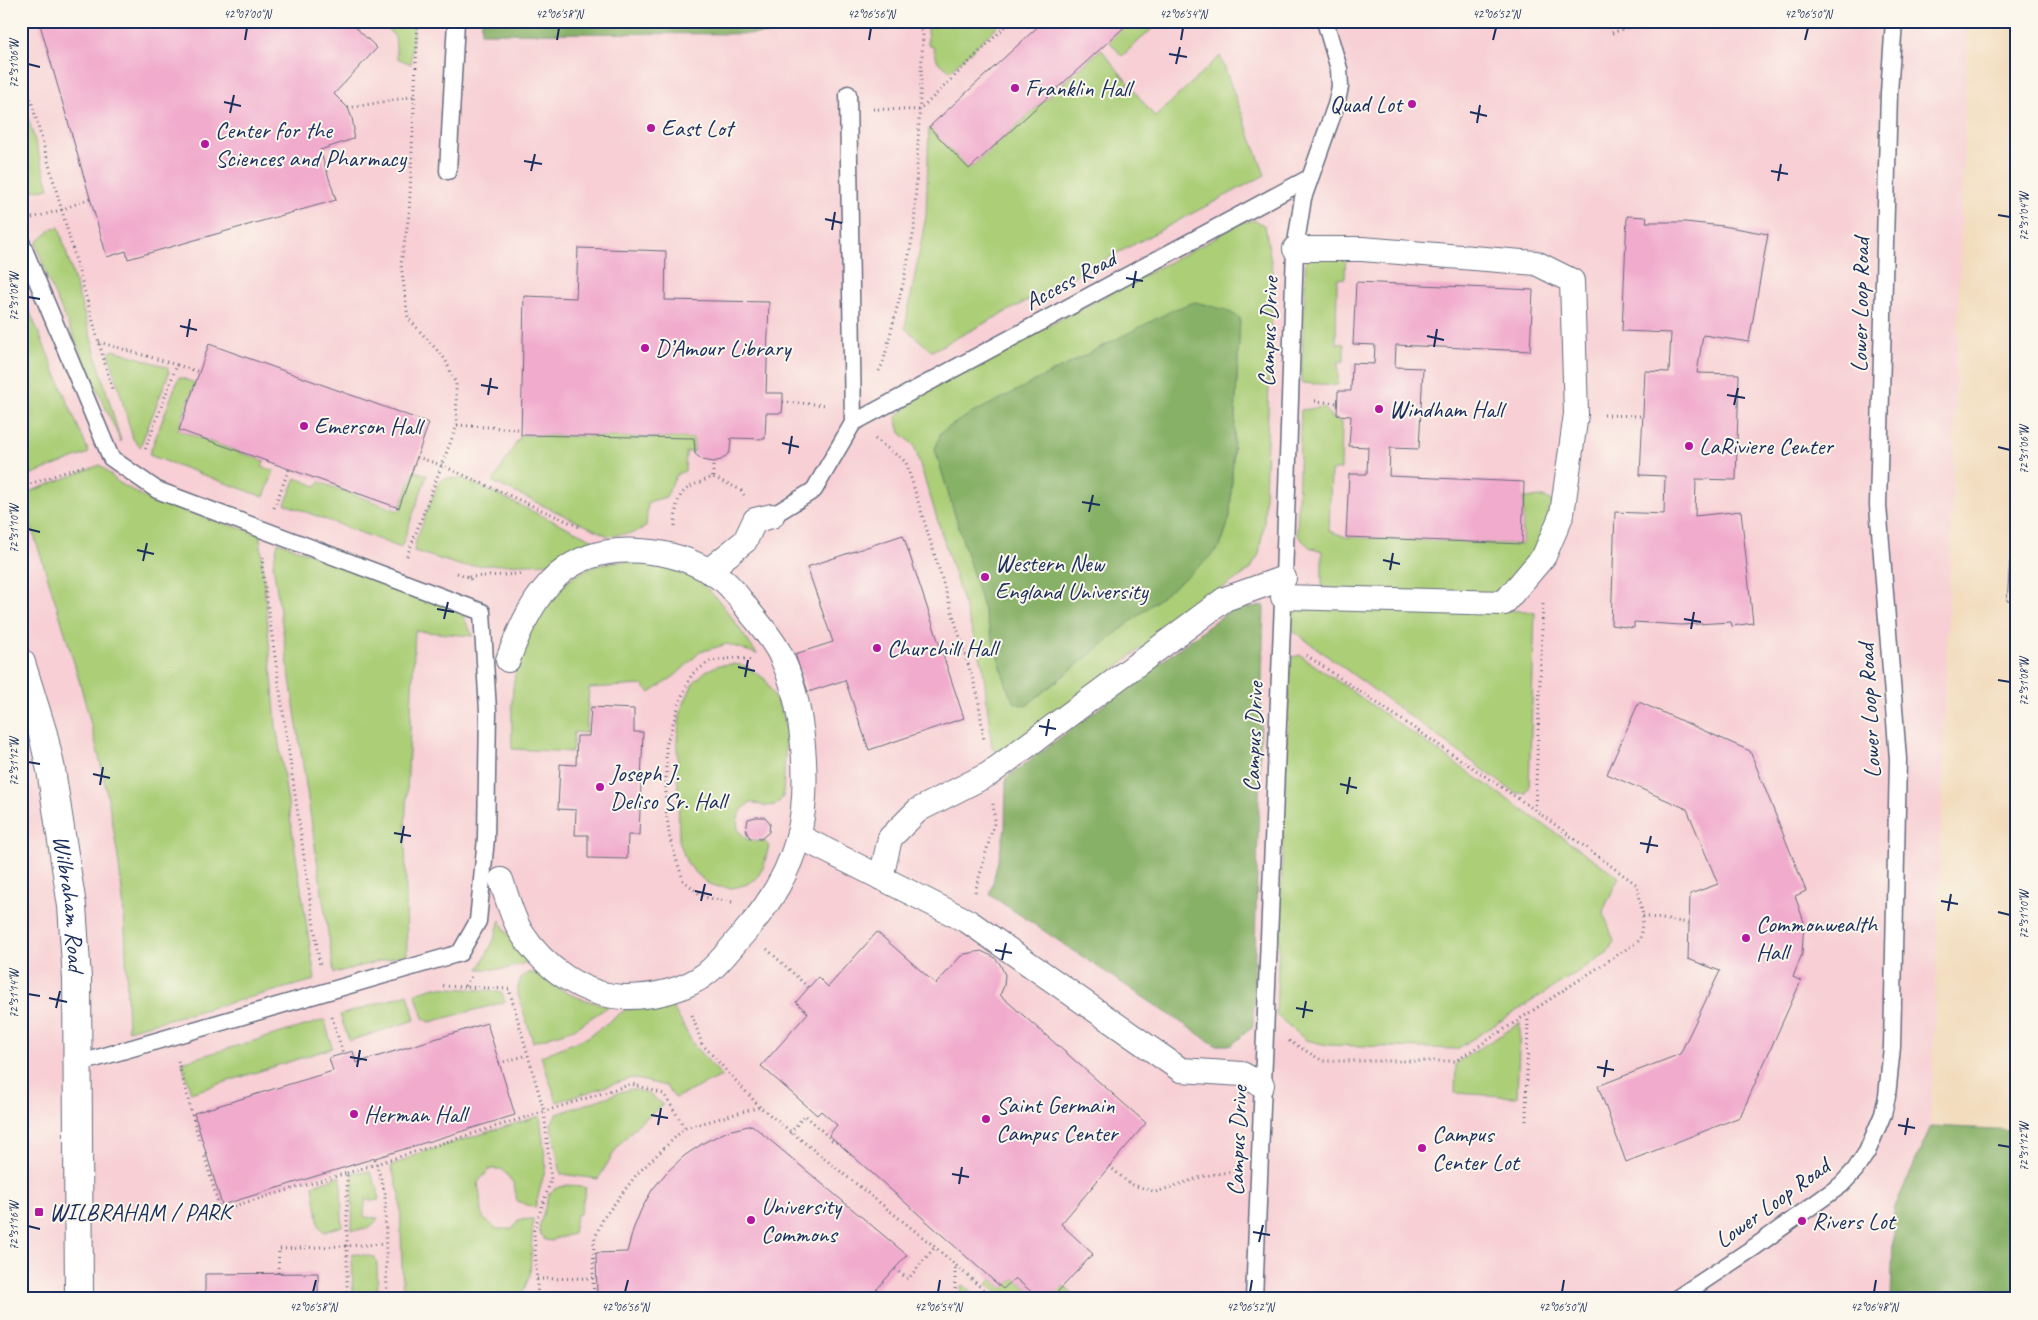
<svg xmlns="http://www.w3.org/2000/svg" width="2038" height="1320" viewBox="0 0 2038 1320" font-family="Caveat,sans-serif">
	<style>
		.built { fill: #f7cfd4 }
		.green { fill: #abce77; stroke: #637e6a; fill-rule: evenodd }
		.forest { fill: #88b168; stroke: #527063 }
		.building { fill: #f1accd }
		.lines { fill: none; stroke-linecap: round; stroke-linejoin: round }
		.service-casing { stroke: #666b7f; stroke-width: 19 }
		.pedestrian-casing { stroke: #666b7f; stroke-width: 26 }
		.secondary-casing { stroke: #666b7f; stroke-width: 30 }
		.path { stroke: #666b7f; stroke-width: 3; stroke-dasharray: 1 4; stroke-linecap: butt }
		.service { stroke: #fff; stroke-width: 16 }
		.pedestrian { stroke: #fff; stroke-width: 24 }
		.secondary { stroke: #fff; stroke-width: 28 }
		.ticks { fill: none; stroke: #1b2f5e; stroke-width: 2 }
		.poi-dot { fill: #b5179e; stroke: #fbf7ec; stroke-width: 2 }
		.labels { text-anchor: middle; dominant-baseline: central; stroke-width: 4; stroke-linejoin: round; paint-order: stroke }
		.poi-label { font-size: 24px; fill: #1b2f5e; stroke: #fbf7ec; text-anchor: start }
		.street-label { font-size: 24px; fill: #1b2f5e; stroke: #fbf7ec }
		.neatline { fill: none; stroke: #1b2f5e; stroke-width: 2 }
		.ticks-label { font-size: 12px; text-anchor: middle; fill: #1b2f5e }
	</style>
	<rect width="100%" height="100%" fill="#fbf7ec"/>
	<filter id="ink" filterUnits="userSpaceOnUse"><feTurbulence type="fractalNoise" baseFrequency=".02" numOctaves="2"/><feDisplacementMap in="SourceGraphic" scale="10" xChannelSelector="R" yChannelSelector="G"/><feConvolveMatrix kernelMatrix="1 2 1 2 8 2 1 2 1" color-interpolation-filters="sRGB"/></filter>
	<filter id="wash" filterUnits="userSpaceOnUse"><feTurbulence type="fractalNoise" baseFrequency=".0096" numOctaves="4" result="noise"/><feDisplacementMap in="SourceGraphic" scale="20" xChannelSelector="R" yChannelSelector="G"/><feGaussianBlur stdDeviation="1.12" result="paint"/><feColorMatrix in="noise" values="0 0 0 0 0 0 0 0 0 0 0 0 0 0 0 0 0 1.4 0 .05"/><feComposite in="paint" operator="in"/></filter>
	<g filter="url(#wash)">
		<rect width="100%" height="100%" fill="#f2dbbc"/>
		<path class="built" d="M21,21H2017V28L1968,26L1931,1125L2017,1130V1299H21Z"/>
		<g class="green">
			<path d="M381,21H414L411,64L397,58L395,37Z"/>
			<path d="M929,21H1003L950,71L938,62L933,47L928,45L927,28Z"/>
			<path d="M1131,21H1161L1122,56L1109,41Z"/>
			<path d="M1101,49L1155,117L1220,56L1265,175L932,351L905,328L926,216L929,127L969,169Z"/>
			<path d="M21,94L49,188L21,193Z"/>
			<path d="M1254,220L1265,226L1273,272L1264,523L1259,554L1250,570L1212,595L1001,754L992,748L983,666L914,445L900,433L896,417L913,401L942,382L1217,237L1239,223ZM1240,318L1230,517L1220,547L1015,703L1009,693L935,449Z"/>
			<path d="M59,227L121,442L48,280L36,243L53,228Z"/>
			<path d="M1306,251L1346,252L1345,278L1337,279L1336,343L1344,344V361L1338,362V385L1301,383Z"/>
			<path d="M21,288L30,312L89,453L21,478Z"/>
			<path d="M114,350L167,367L169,373L140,447L133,439L110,357V352Z"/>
			<path d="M179,377L195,383L178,430L264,461L262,467L274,471L264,497L149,455Z"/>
			<path d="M1324,407L1331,417L1342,422L1341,469L1331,471L1329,531L1346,537L1522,544L1524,498L1545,497L1550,500L1553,506L1552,526L1512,582L1490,594L1339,591L1322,586V551L1309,547L1297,535L1301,410Z"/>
			<path d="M521,435L694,438V452H686L685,471L677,474L666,497L648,502L646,527L633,533L608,536L493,482Z"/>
			<path d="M100,465L118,482L151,501L260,534L276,725L315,980L128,1030C126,982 127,929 121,882C106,749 62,622 21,495Z"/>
			<path d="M414,471L427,475L401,548L285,504L296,478L316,486L319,482L399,511Z"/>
			<path d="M449,478L464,479L600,543L556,563L462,566L414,551L416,540L438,483L443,479Z"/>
			<path d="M278,542L459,608L473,636L415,631L405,831L407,954L334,973L273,564Z"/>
			<path d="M629,561C648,563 687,571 702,584C723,601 741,632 757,654L727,644L700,652L676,675L650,693L642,685L589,688L586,733L574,732L572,752L512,749C512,729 511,708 513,688C518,646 538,605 571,579C586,566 609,562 629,561Z"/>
			<path d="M1292,603L1525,611L1535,613L1529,788L1526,793H1515L1292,630Z"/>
			<path d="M1300,655L1619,877L1603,911L1614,941L1607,953L1457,1049L1327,1045L1306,1040L1276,1015L1290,658Z"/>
			<path d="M733,664L746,666L765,679L782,712L786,732L783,797L776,805L765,806L751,802C728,816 735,845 764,841L769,846L763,868L756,879L745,885L732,888L719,887L707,883L694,871L686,861L679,840L677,740L681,710L693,683L706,671L719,665Z"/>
			<path d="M500,920L505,930L528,962L505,969H479L494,940Z"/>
			<path d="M528,973H538C559,993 582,1000 609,1006L574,1029L533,1042L517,991L521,977Z"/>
			<path d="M435,987L495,991L502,993L505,1002L430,1022L423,1018L415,993Z"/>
			<path d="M408,994L415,1020L349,1041L340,1015Z"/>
			<path d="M670,1002L695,1047L722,1076L675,1098L666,1086L632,1078L557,1102L541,1056L588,1037L625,1010Z"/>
			<path d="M325,1020L332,1048L191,1093L182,1062Z"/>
			<path d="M1520,1023L1517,1097L1455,1093L1456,1063Z"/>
			<path d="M630,1089L648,1093L663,1105L638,1124L618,1146L598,1179L561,1174L551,1124L557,1114Z"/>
			<path d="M540,1116L546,1166L535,1208L517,1201L514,1184L502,1169H490L478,1182L483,1218L497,1229H513L518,1220L533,1219L530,1275L520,1299H403L400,1195L391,1166L420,1153Z"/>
			<path d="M353,1172H370L378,1190L379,1200H365L364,1217L378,1218C371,1229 364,1230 352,1230Z"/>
			<path d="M341,1176L342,1226L324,1232L319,1226L313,1185Z"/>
			<path d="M568,1185L586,1188L580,1214L576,1215L573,1234L554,1239L553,1241L545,1240L540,1233L539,1228L549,1194L556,1188Z"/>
			<path d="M352,1253L375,1257L377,1263L378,1299H353Z"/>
			<path d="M1015,1278L1040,1299H1004L987,1284L992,1279L1003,1289Z"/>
			<path d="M964,1285L979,1299H961V1286Z"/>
			<path d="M1064,1286L1078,1299H1051Z"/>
		</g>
		<g class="forest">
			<path d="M482,21H770L769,34L481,33Z"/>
			<path d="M1195,302L1226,310L1240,318L1230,517L1220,547L1201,565L1026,706L1015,703L1009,693L935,449L941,432L963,418L1175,309Z"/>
			<path d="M1264,605L1253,1026L1232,1045H1215L990,895L1005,829L1006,778L1229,611Z"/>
			<path d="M1931,1126L2017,1130V1299H1891L1894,1209Z"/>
		</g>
		<g id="blocks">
			<g class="building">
				<path d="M39,21H349L377,48L334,94L348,108L352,118L354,129L353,139L320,150L336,200L128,259L126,251L107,257Z"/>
				<path d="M1044,21H1131L969,169L929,127Z"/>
				<path d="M1627,216L1647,217L1646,222H1685L1723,226L1768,234L1749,342L1703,335L1697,373L1739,374L1736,480L1696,479L1695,516L1741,511L1753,623L1732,626L1731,622L1681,625L1634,622V628L1611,625L1615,512L1664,514L1665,476L1640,475L1645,371L1669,372L1671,333L1622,331Z"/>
				<path d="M578,248L666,251L665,300L769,302L766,393H783V402L782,413H766L765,439L731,438L730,451L728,454L721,460L713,462L703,460L695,454L694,438L521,435L524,296L576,298Z"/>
				<path d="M1356,282L1533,290L1530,351L1396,345L1395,367L1423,368L1419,449L1390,448L1389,476L1524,482L1522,544L1346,537L1349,474H1367L1368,447L1349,446L1351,416L1337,415L1338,391H1351L1352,363L1374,364L1375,345L1353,344Z"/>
				<path d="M209,344L429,423L399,508L179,430Z"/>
				<path d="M903,535L964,718L869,750L845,680L808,692L795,654L833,642L807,567Z"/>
				<path d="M2010,561L2017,562V602L2007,601Z"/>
				<path d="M1639,702L1750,751L1806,891L1795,896L1804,922L1802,954L1793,977L1801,981L1740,1117L1626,1162L1598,1086L1680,1054L1720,971L1688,959L1690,894L1718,884L1687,809L1607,774Z"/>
				<path d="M591,707L634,709V732H643L639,835H628L627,859L588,858V835H575L576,810L558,809L560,764L576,765L577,736H589Z"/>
				<path d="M756,817H765L770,823L769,832L761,839L750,838L746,831L748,819Z"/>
				<path d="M877,932L936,984L961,956L965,954L981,951L994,957L1000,964L1005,975L1004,986L1000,995L1146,1123L1061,1224L1093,1254L1051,1299H1040L1015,1278L1003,1289L829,1135L837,1125L821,1111L817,1115L761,1066L808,1013L796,1002L818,977L828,987Z"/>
				<path d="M487,1023L515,1115L222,1205L194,1113L333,1071L329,1058L353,1051L356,1063Z"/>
				<path d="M752,1125L907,1255L868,1299H597L596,1253L627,1252L633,1230L641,1210L652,1190L666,1173L684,1156L705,1142L728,1131Z"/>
				<path d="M318,1273V1299H189V1293H205V1274Z"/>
			</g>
		</g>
	</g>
	<g filter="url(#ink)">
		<use href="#blocks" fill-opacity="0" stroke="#666b7f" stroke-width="1"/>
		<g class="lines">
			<defs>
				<g id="service">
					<path d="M448,171L456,21"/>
					<path d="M21,242L111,458L157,490L482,612L488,711L486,838L478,921L460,953L77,1064"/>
					<path d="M853,423L1309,178"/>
					<path d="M772,516L814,490L853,423L848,94"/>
					<path d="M1254,1299L1284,578L1295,249L1303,198L1336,105L1340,87L1339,69L1325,21"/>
					<path d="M1676,1299L1756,1246L1841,1185L1855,1170L1867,1152L1883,1114L1887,1096L1892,1047L1898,759L1878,505L1889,93L1894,21"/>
				</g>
				<g id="pedestrian">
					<path d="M708,571L745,541L755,520L772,516"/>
					<path d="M1283,597L1504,603L1544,556L1562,514L1576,414L1572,281L1536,263L1362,249H1295"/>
					<path d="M798,836L969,922L1181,1070L1242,1074L1262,1085"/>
					<path d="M881,878L890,838L918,810L989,774L1225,599L1284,578"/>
					<path d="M501,880C507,897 512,917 521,932C543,967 584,997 627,997C653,997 686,990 707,973C721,962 732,946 744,933C769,905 788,874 798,838C811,786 804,700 779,652C772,639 762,627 753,616C744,605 735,590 724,581C703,565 678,555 651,552C568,541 534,588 508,660"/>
				</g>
				<g id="secondary">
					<path id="s1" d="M21,663L43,734L51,770L72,906L77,979L79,1299"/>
				</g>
			</defs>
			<use href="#service" class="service-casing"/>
			<use href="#pedestrian" class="pedestrian-casing"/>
			<use href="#secondary" class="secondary-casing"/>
			<g class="path">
				<path d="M917,21L922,33"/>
				<path d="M1612,33L1646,21"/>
				<path d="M21,65L112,389"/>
				<path d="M348,108L416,96"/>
				<path d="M873,109L920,110L1011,21"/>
				<path d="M32,218L61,210L90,198"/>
				<path d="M99,342L177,365L145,450"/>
				<path d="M177,365L200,372"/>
				<path d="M879,371L883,363L903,284L914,230L923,34L926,21"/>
				<path d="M1315,401L1337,403"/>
				<path d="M783,402L827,405"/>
				<path d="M1604,415L1643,416"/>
				<path d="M457,425L518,429"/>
				<path d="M875,439L906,462L978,696L984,741"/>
				<path d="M417,457L441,465L582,528"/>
				<path d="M713,477V462"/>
				<path d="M21,487L86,465"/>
				<path d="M274,508L289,469"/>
				<path d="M675,526C676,491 682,489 713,477L741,490L744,495"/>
				<path d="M407,556L457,425L456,384L445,359L408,318L401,264L409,215L418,21"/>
				<path d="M263,557L262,567L320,967"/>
				<path d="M457,573L469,577L471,580"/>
				<path d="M469,577L520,574"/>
				<path d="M1535,810L1543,604"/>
				<path d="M975,892L995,820L993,804"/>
				<path d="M732,902L703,897L683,880L670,839L666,810V746L681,698L692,674L710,661L735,658L750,660"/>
				<path d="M1643,916L1689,923"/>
				<path d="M767,949L809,988"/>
				<path d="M443,986L509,989L544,1111L551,1180L534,1230L538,1299"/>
				<path d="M465,986L472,975"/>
				<path d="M692,1015L702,1044L760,1107"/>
				<path d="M332,1017L343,1054"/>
				<path d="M1289,1041L1323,1061H1456L1640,940L1643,916L1637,885L1535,810L1306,655"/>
				<path d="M178,1061L199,1140"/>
				<path d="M499,1063L528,1055"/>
				<path d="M1526,1121L1528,1016"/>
				<path d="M790,1133L805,1115L835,1143L837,1142"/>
				<path d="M206,1153L204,1154L220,1210L347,1173V1299"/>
				<path d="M375,1159L385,1193L387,1299"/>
				<path d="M1109,1166L1130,1184L1156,1192L1204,1176L1235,1171"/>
				<path d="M347,1173L632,1084L664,1094L685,1128"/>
				<path d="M895,1269L908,1279L935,1247"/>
				<path d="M278,1273L279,1249L385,1244"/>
				<path d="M537,1279L597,1278"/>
				<path d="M594,1299L593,1278L594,1241L602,1220L637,1174L685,1128L760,1107L935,1247L994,1299"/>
				<path d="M955,1299V1266"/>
			</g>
			<use href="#service" class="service"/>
			<use href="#pedestrian" class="pedestrian"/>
			<use href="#secondary" class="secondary"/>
		</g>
	</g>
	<path class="ticks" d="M245,40L247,28M557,40L559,28M869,40L871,28M1181,40L1183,28M1493,40L1496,28M1805,40L1808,28M1169,54L1187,57M28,64L40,67M1176,64L1180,47M224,102L241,106M1470,112L1487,116M230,113L234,95M1477,123L1480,105M524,161L542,164M531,171L535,154M1771,171L1788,174M1778,181L1781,164M1998,215L2010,217M825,219L842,223M832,230L835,212M1126,278L1143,281M1133,288L1136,271M28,297L40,299M180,326L197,330M1427,336L1444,340M187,337L190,319M1434,347L1437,329M481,385L498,388M488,395L491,378M1727,395L1745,398M1734,405L1738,388M782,443L799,447M1998,447L2010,450M789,454L792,436M1082,502L1100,505M1089,512L1093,495M28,529L40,532M137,550L154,554M1383,560L1400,564M143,561L147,543M1390,570L1393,553M437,609L454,612M444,619L448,602M1684,619L1701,622M1691,629L1694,612M738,667L755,671M745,677L748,660M1998,680L2010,682M1039,726L1056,729M1046,736L1049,719M28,762L40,764M93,774L110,778M1340,784L1357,788M100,785L103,767M1347,794L1350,777M394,833L411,836M401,843L404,826M1640,843L1658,846M1647,853L1651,836M695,891L712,895M701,901L705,884M1941,901L1958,904M1948,911L1951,894M1998,912L2010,915M995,950L1012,953M1002,960L1006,943M28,994L40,996M49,998L67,1002M56,1008L60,991M1296,1008L1313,1011M1303,1018L1306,1001M350,1057L367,1060M357,1067L360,1050M1597,1067L1614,1070M1604,1077L1607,1060M651,1115L668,1118M658,1125L661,1108M1898,1125L1915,1128M1905,1135L1908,1118M1998,1145L2010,1147M952,1174L969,1177M959,1184L962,1167M28,1226L40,1229M1253,1232L1270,1235M1259,1242L1263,1225M313,1292L316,1280M625,1292L628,1280M938,1292L940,1280M1250,1292L1252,1280M1562,1292L1564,1280M1874,1292L1876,1280"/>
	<g class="poi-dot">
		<circle cx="1015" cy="88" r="5"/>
		<circle cx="1412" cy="104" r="5"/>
		<circle cx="651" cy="128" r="5"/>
		<circle cx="205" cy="144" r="5"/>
		<circle cx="645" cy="348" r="5"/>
		<circle cx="1379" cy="409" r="5"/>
		<circle cx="304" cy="426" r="5"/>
		<circle cx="1689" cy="446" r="5"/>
		<circle cx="985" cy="577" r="5"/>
		<circle cx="877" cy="648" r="5"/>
		<circle cx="600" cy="787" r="5"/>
		<circle cx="1746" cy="938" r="5"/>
		<circle cx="354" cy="1114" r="5"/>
		<circle cx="986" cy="1119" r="5"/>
		<circle cx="1422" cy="1148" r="5"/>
		<rect x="34" y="1207" width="10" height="10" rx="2.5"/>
		<circle cx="751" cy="1220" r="5"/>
		<circle cx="1802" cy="1221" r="5"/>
	</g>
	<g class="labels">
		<g class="poi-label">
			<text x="1025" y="88">Franklin Hall</text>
			<text x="1402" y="104" text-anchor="end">Quad Lot</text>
			<text x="661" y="128">East Lot</text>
			<text x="215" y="130">Center for the<tspan x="215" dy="28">Sciences and Pharmacy</tspan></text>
			<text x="655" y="348">D’Amour Library</text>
			<text x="1389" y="409">Windham Hall</text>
			<text x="314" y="426">Emerson Hall</text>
			<text x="1699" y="446">LaRiviere Center</text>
			<text x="995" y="563">Western New<tspan x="995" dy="28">England University</tspan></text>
			<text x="887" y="648">Churchill Hall</text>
			<text x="610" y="773">Joseph J.<tspan x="610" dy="28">Deliso Sr. Hall</tspan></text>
			<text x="1756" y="924">Commonwealth<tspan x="1756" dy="28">Hall</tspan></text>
			<text x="996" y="1105">Saint Germain<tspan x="996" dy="28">Campus Center</tspan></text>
			<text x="364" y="1114">Herman Hall</text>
			<text x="1432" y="1134">Campus<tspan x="1432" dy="28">Center Lot</tspan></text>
			<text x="761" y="1206">University<tspan x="761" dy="28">Commons</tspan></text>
			<text x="49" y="1212">WILBRAHAM / PARK</text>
			<text x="1812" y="1221">Rivers Lot</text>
		</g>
		<g class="street-label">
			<text transform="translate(1070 280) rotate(-28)">Access Road</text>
			<text transform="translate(1860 305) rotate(-89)">Lower Loop Road</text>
			<text transform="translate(1268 332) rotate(-88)">Campus Drive</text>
			<text transform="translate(1869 711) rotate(-93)">Lower Loop Road</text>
			<text transform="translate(1253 737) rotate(-88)">Campus Drive</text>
			<text stroke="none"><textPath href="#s1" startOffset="246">Wilbraham Road</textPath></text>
			<text transform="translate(1237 1141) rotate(-88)">Campus Drive</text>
			<text transform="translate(1772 1203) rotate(-36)">Lower Loop Road</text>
		</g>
	</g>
	<rect width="2038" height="1320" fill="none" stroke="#fbf7ec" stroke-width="55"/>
	<rect x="28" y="28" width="1982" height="1264" class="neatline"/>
	<g class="ticks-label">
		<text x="247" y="18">42°07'00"N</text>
		<text x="559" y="18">42°06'58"N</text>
		<text x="871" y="18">42°06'56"N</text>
		<text x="1183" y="18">42°06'54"N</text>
		<text x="1496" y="18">42°06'52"N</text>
		<text x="1808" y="18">42°06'50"N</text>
		<text transform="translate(14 64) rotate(-90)" y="4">72°31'06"W</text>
		<text transform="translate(2024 217) rotate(-90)" y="4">72°31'04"W</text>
		<text transform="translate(14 297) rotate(-90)" y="4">72°31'08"W</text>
		<text transform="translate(2024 450) rotate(-90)" y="4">72°31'06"W</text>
		<text transform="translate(14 529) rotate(-90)" y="4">72°31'10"W</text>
		<text transform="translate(2024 682) rotate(-90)" y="4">72°31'08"W</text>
		<text transform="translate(14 762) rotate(-90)" y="4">72°31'12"W</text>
		<text transform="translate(2024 915) rotate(-90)" y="4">72°31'10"W</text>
		<text transform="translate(14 994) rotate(-90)" y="4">72°31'14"W</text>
		<text transform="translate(2024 1147) rotate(-90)" y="4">72°31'12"W</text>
		<text transform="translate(14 1226) rotate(-90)" y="4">72°31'16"W</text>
		<text x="313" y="1311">42°06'58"N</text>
		<text x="625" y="1311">42°06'56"N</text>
		<text x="938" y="1311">42°06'54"N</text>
		<text x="1250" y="1311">42°06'52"N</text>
		<text x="1562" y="1311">42°06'50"N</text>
		<text x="1874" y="1311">42°06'48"N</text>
	</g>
</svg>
